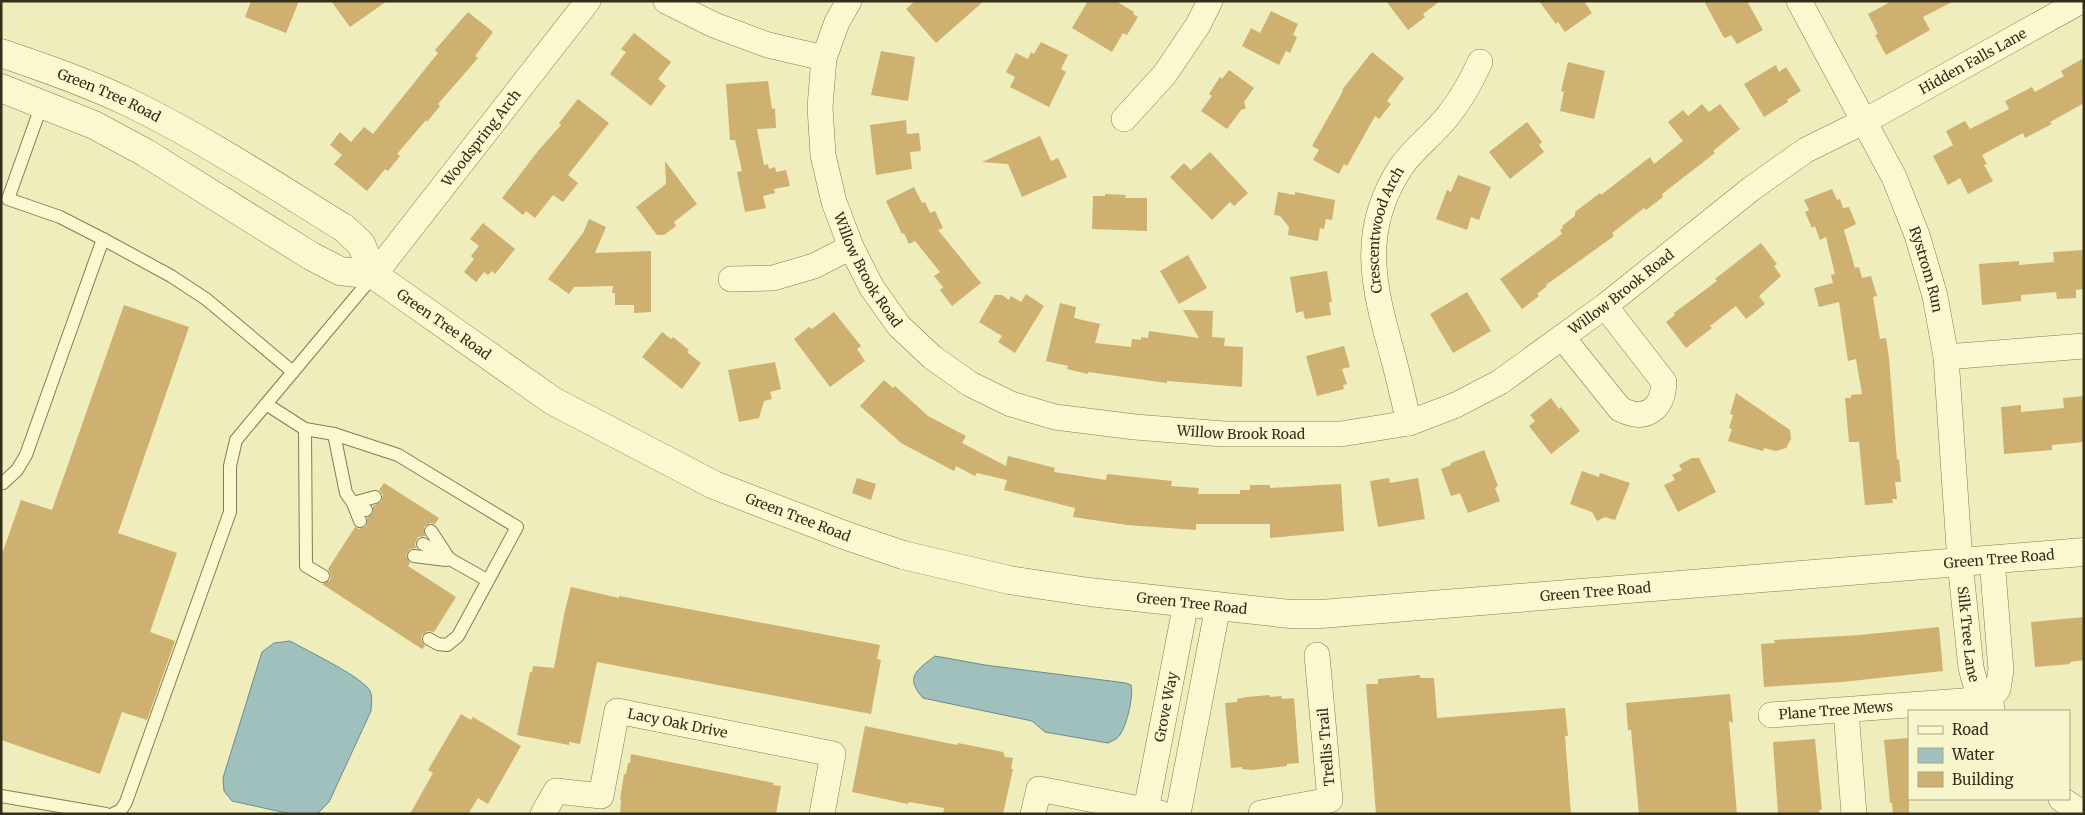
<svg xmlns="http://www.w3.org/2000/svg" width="2085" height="815" viewBox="0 0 2085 815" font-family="Merriweather,serif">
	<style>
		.water { fill: #a0c0be; stroke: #678d8d }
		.building { fill: #ceb070 }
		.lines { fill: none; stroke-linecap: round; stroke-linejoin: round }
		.service-casing { stroke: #867c55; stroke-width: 14 }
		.minor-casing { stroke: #867c55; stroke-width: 26 }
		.tertiary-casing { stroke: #867c55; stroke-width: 29 }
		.service { stroke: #faf8cf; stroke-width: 12 }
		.minor { stroke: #faf8cf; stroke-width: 25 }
		.tertiary { stroke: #faf8cf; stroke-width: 28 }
		.labels { text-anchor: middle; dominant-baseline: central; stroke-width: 4.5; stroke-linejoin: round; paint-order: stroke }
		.street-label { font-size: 14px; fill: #352e1a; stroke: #f6f5cb }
	</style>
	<rect width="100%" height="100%" fill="#efedbc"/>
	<g class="water">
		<path d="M290,641C306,650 364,678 370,691C373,697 371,705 371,711L329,802L317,814H291L232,801L224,791L223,778L262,652L274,643Z"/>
		<path d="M935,656L985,665L1126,683L1131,685C1134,695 1127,724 1121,733C1118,739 1114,740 1108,743L1045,732L1032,721L923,698C904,677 917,670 935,656Z"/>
	</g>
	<g class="building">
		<path d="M251,1H299L286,33L245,17Z"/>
		<path d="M331,1H387L350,27Z"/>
		<path d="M915,1H984L936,43L906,9Z"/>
		<path d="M1088,1H1116L1134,12L1133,14L1138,17L1127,35L1123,33L1112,52L1072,28Z"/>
		<path d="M1386,1H1440L1423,14L1425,17L1408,30Z"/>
		<path d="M1539,1H1584L1592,13L1565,32L1558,22L1556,24Z"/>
		<path d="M1704,1H1747L1763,30L1737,44L1731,35L1725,38L1723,36Z"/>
		<path d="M1892,1H1954L1923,17L1930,30L1886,55L1875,35L1878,34L1868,14Z"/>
		<path d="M1271,11L1298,24L1293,35L1297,37L1290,53L1286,51L1279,65L1242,46L1251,28L1260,33Z"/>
		<path d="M468,12L493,32L475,56L478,58L438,104L440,106L427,122L426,120L397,154L400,156L388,171L385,169L367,191L334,164L342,155L330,145L340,132L351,142L364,127L373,134L438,53L435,50Z"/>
		<path d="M634,33L671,62L658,79L666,86L651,106L610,74L626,52L621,49Z"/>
		<path d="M1041,42L1068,55L1061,69L1066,72L1049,107L1010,87L1015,77L1006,72L1016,53L1028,59L1031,52L1034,54Z"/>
		<path d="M881,51L915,57L908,101L871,95Z"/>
		<path d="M1372,52L1404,78L1387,101L1391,104L1379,119L1375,116L1347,166L1344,164L1339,174L1313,160L1319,150L1312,146L1343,91L1342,90Z"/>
		<path d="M2084,58V103L2050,122L2052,124L2025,138L2023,133L1982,155L1987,164L1984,165L1993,181L1968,194L1960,178L1948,185L1933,156L1953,145L1946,131L1965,121L1970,129L2009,109L2005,101L2032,87L2035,92L2064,76L2061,71Z"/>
		<path d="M1568,62L1605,71L1594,119L1560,111L1564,92L1561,91Z"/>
		<path d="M1776,65L1779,72L1786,67L1801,91L1787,100L1788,102L1764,117L1744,84Z"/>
		<path d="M1229,70L1254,88L1244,102L1246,108L1241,110L1227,129L1201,111L1212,96L1209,94L1220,77L1222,79Z"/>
		<path d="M768,81L772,109L775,108L776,128L757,129L764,165L768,164L769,169L775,167L776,172L786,170L790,186L774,189L775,193L763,196L766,208L745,212L737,172L742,171L735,140H730L726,84Z"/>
		<path d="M578,99L609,123L568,175L578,183L563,202L553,195L535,218L526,211L523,215L502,198L538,151L561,125L559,123Z"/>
		<path d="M1702,104L1709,112L1720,104L1740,129L1713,151L1715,153L1662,194L1663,197L1646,210L1644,208L1612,233L1614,236L1546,285L1547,286L1537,294L1539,296L1522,309L1500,279L1562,234L1560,230L1563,228L1562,226L1575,216V212L1600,193L1601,195L1650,157L1654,164L1683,141L1668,122L1683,110L1688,116Z"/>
		<path d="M906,120L907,134L919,133L921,151L910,152L912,169L876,175L870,125Z"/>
		<path d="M1527,122L1542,142L1539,145L1544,152L1510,179L1489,152Z"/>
		<path d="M1040,136L1051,161L1058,158L1067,177L1022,197L1008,164L982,162Z"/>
		<path d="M1210,152L1248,193L1234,206L1230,202L1212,220L1170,177L1184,163L1191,170Z"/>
		<path d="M665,161L697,204L674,222L676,226L664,235H657L636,207L666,184Z"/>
		<path d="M1458,175L1491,187L1479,220L1471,217L1467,230L1436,219L1447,190L1451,192Z"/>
		<path d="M914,187L922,203L925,202L930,213L935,211L943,228L938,230L981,283L952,306L940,290L943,287L934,276L940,272L915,241L909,244L904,233L902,234L886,201Z"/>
		<path d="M1832,189L1837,200L1840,199L1843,208L1849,207L1856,224L1844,230L1855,268L1859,267L1862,278L1871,276L1877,296L1873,297L1880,339L1886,338L1889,358L1897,460L1899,459L1901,482H1895L1897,499H1892L1893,503L1865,505L1859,442H1849L1845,398H1851V395L1862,394L1856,359L1848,361L1839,302L1819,307L1814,288L1833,283L1831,275L1835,274L1826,237L1820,240L1815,226L1812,228L1805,212L1809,210L1804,200Z"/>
		<path d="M1278,192L1295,195V192L1335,200L1332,220L1326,219L1324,229L1320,228L1318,241L1288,235L1289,227L1280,216L1274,215Z"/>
		<path d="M1105,194L1126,195L1125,198H1147V231L1092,229L1093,196H1105Z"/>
		<path d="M589,219L606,227L595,253L651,251V312L634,313V305H615V293H612L613,286L574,287L569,294L548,279L583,233Z"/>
		<path d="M483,223L515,249L495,274L492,271L488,275L484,272L476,282L464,272L474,259L471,256L479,246L470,239Z"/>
		<path d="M1761,243L1777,264L1774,266L1781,276L1759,296L1765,304L1746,319L1736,306L1710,326L1712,328L1686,348L1666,322L1675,315L1674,313L1717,281L1715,279Z"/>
		<path d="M2084,250V289L2076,290V298L2057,299L2056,292L2021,295V301L1982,305L1979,264L2019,261V265L2054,262L2053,252Z"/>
		<path d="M1188,255L1207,288L1179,304L1160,271Z"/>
		<path d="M1327,271L1332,302H1329L1331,315L1305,319L1303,311L1296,313L1290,277Z"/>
		<path d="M1467,292L1491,331L1453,353L1430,314Z"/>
		<path d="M1026,294L1044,306L1015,353L998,342L1002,336L979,322L995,295H1002L1009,300L1011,296L1021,302Z"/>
		<path d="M1060,303L1076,307L1074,318L1100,324L1095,343L1131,347L1132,339L1141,340V337L1148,338L1149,331L1199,338L1183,310L1213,311L1212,337L1225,338L1224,346L1243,347L1242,387L1167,381V383L1088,372V374L1067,369L1068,366L1046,361Z"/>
		<path d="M124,305L189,327L118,533L177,553L150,632L175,641L147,720L122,712L100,774L1,740V557L21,500L52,510Z"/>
		<path d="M834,312L861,346L857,349L865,361L830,387L794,339L809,327L812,329Z"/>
		<path d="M662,332L671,339L673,337L689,350L687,352L701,363L682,389L642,357Z"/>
		<path d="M1344,346L1350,367L1342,369L1347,384L1343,385L1344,389L1317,396L1306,356Z"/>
		<path d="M775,362L781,389L770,392L772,399L764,401L759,418L739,422L728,370Z"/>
		<path d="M884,380L893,388L895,386L928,416L966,436L962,443L1006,466L1008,456L1055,468L1054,472L1106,480L1107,474L1172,481L1171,486L1199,488L1198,494H1240V490H1250V485H1270V488L1341,484L1344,531L1270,538V524H1196V530L1127,525L1073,517L1075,508L1004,490L1007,480L977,473L975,476L956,466L954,471L901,443L860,406Z"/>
		<path d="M1736,393L1790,430L1791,439L1786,448L1776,451L1764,448L1763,451L1728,441L1732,429L1729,428L1733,415L1730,414Z"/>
		<path d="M2084,396V442L2052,445V450L2004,454L2001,407L2021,405V412L2064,408L2063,398Z"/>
		<path d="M1551,398L1559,409L1561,407L1580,431L1551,454L1529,426L1535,421L1530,415Z"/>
		<path d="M1484,450L1498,486L1495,488L1500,501L1468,513L1460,493L1451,496L1441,469L1451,465V463Z"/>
		<path d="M1692,458H1699L1716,492L1678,512L1664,485L1675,480L1672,475L1682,470L1679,465Z"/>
		<path d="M1582,471L1599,477L1600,473L1630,483L1615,520L1605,517L1597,521L1592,512L1570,504Z"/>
		<path d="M857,478L876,484L871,500L852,493Z"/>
		<path d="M1389,478L1390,483L1418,478L1425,519L1378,527L1370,481Z"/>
		<path d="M384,483L439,518L435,524L430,523L424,527L425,536L418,537L415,544L416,548L410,549L406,555L410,563L408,566L456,597L434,632L428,631L422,635L421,640L425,646L422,649L322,584L330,580L331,576L328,569L355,527L359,529L366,526L367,518L373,513V506L381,502L383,495L379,490Z"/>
		<path d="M571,587L619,598V596L880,645L877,659L881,660L871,714L597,662L580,744L569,742V745L517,735L530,672H532L533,666L554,668L565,610Z"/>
		<path d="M2084,617V660L2070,662V664L2035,667L2031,622Z"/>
		<path d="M1939,627L1943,671L1842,682L1764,687L1761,644L1775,643L1774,640L1860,635Z"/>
		<path d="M1420,675V678H1434L1437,718L1565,708L1568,736H1565L1571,814H1376L1366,684H1378V679Z"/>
		<path d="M1730,694L1733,723L1729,721L1737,814H1639L1631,730H1628L1626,703Z"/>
		<path d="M1270,695V697L1281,696L1282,699L1294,698L1299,763L1287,764V766L1279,767L1252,770L1242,769V767L1231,768L1225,703L1237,702V699L1247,697Z"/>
		<path d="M461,714L471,720L473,717L521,746L488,804L478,798L468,814H410L433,773L428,770Z"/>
		<path d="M865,726L957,745L958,743L1003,752L1005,757L1013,758L1011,769H1013L1003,814H943L944,808L909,802L908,804L852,792Z"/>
		<path d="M1909,738V814H1893L1892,803H1890L1884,740Z"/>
		<path d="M1815,739L1822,810H1819L1820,814H1778L1773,742Z"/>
		<path d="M631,754L774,783L773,785L781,786L776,814H620L621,800H620L624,774H626L628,763H630Z"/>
	</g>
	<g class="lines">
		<defs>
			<g id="service">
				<path d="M103,239L171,276L206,299L293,372"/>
				<path d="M266,404L305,429L334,434L398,455L517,527L458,636L447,645L438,644L429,639"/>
				<path d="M305,429L306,566L323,576"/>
				<path d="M334,434L346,493L353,503L366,510"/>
				<path d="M3,483L17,470L26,455L103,239L60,217L8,199L42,104"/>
				<path d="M360,521L353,503L375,497"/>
				<path d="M431,531L448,557"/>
				<path d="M423,544L487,580"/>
				<path d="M414,556L446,560"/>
				<path d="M1,796L106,814"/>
				<path d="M113,814L121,810L126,802L230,512V466L236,440L374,275"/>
			</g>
			<g id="minor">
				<path d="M666,1L714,25L768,45L824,58"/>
				<path id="s1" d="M849,1L837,22L824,58L820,107L823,155L834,202L851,247L872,288L899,326L932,357L970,384L1011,404L1055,417L1135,427L1224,434H1341L1409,423L1456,405L1500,382L1605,306L1751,189L1806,150L1865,121L2081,1"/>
				<path id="s2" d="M1799,1L1894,177L1917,235L1935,296L1946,357L1960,562L1971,668L1976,686L1990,699L1998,689L2001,670L1992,560"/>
				<path d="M1124,119L1165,74L1198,25L1210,1"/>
				<path id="s3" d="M374,275L588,1"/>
				<path d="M731,279L773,278L814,266L851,247"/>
				<path d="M1562,337L1620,409C1645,422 1663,410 1664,382L1605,306"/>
				<path d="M1946,357L2084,346"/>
				<path id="s4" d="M1409,423C1404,401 1399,379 1393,357C1374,288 1358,232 1401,167C1413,149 1433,135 1447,117C1461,100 1471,82 1480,62"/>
				<path d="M1846,711L1854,814"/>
				<path id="s5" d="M1771,715L1990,699L1992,709"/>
				<path d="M2061,799L2084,814"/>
				<path id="s6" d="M1146,810L1186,603"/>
				<path d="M1261,813L1330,800L1317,655"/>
				<path id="s7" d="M543,814L556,791L601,796L617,711L833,754L822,814"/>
				<path d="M1033,814L1039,789L1160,813"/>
				<path d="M1178,814L1218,606"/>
			</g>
			<g id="tertiary">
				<path id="s8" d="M1,53C45,68 88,83 130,103C204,139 274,185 344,228L361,244L374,275"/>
				<path id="s9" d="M1,88L94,125L146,153L311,256L340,271L374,275L553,401L714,485L847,536L903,555L1009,580L1089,592L1290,614H1321L2084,552"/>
			</g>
		</defs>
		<use href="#service" class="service-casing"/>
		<use href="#minor" class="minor-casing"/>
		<use href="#tertiary" class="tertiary-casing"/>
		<use href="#service" class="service"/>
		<use href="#minor" class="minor"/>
		<use href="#tertiary" class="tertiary"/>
	</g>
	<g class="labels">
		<g class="street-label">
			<text stroke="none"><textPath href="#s1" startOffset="1561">Hidden Falls Lane</textPath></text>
			<text stroke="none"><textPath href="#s8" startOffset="116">Green Tree Road</textPath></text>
			<text stroke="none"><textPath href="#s3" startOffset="174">Woodspring Arch</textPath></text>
			<text stroke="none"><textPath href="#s4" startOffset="199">Crescentwood Arch</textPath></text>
			<text stroke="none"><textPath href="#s1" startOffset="284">Willow Brook Road</textPath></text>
			<text stroke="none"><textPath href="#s2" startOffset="298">Rystrom Run</textPath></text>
			<text stroke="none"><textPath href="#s1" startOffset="1139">Willow Brook Road</textPath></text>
			<text stroke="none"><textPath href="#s9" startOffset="506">Green Tree Road</textPath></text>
			<text stroke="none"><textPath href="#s1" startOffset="719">Willow Brook Road</textPath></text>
			<text stroke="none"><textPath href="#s9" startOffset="911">Green Tree Road</textPath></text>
			<text stroke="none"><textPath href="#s9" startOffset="2126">Green Tree Road</textPath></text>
			<text stroke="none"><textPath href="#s9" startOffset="1721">Green Tree Road</textPath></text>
			<text stroke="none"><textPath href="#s9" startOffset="1316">Green Tree Road</textPath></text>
			<text stroke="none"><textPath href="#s2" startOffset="666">Silk Tree Lane</textPath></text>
			<text stroke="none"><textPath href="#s6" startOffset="105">Grove Way</textPath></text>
			<text stroke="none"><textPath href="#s5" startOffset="65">Plane Tree Mews</textPath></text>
			<text stroke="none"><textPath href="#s7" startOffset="220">Lacy Oak Drive</textPath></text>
			<text transform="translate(1326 747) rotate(-95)">Trellis Trail</text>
		</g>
	</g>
	<rect width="2085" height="815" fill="none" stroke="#352e1a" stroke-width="5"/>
	<rect x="1908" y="710" width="162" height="90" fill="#f6f5cb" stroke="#a9a584"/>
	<rect x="1918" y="726" width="25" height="8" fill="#faf8cf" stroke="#a9a584"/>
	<text x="1952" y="735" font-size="15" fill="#352e1a">Road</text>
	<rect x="1918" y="748" width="25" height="15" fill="#a0c0be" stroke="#a9a584"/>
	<text x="1952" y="760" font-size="15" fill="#352e1a">Water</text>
	<rect x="1918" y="772" width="25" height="15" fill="#ceb070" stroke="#a9a584"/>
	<text x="1952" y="785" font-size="15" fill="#352e1a">Building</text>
</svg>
